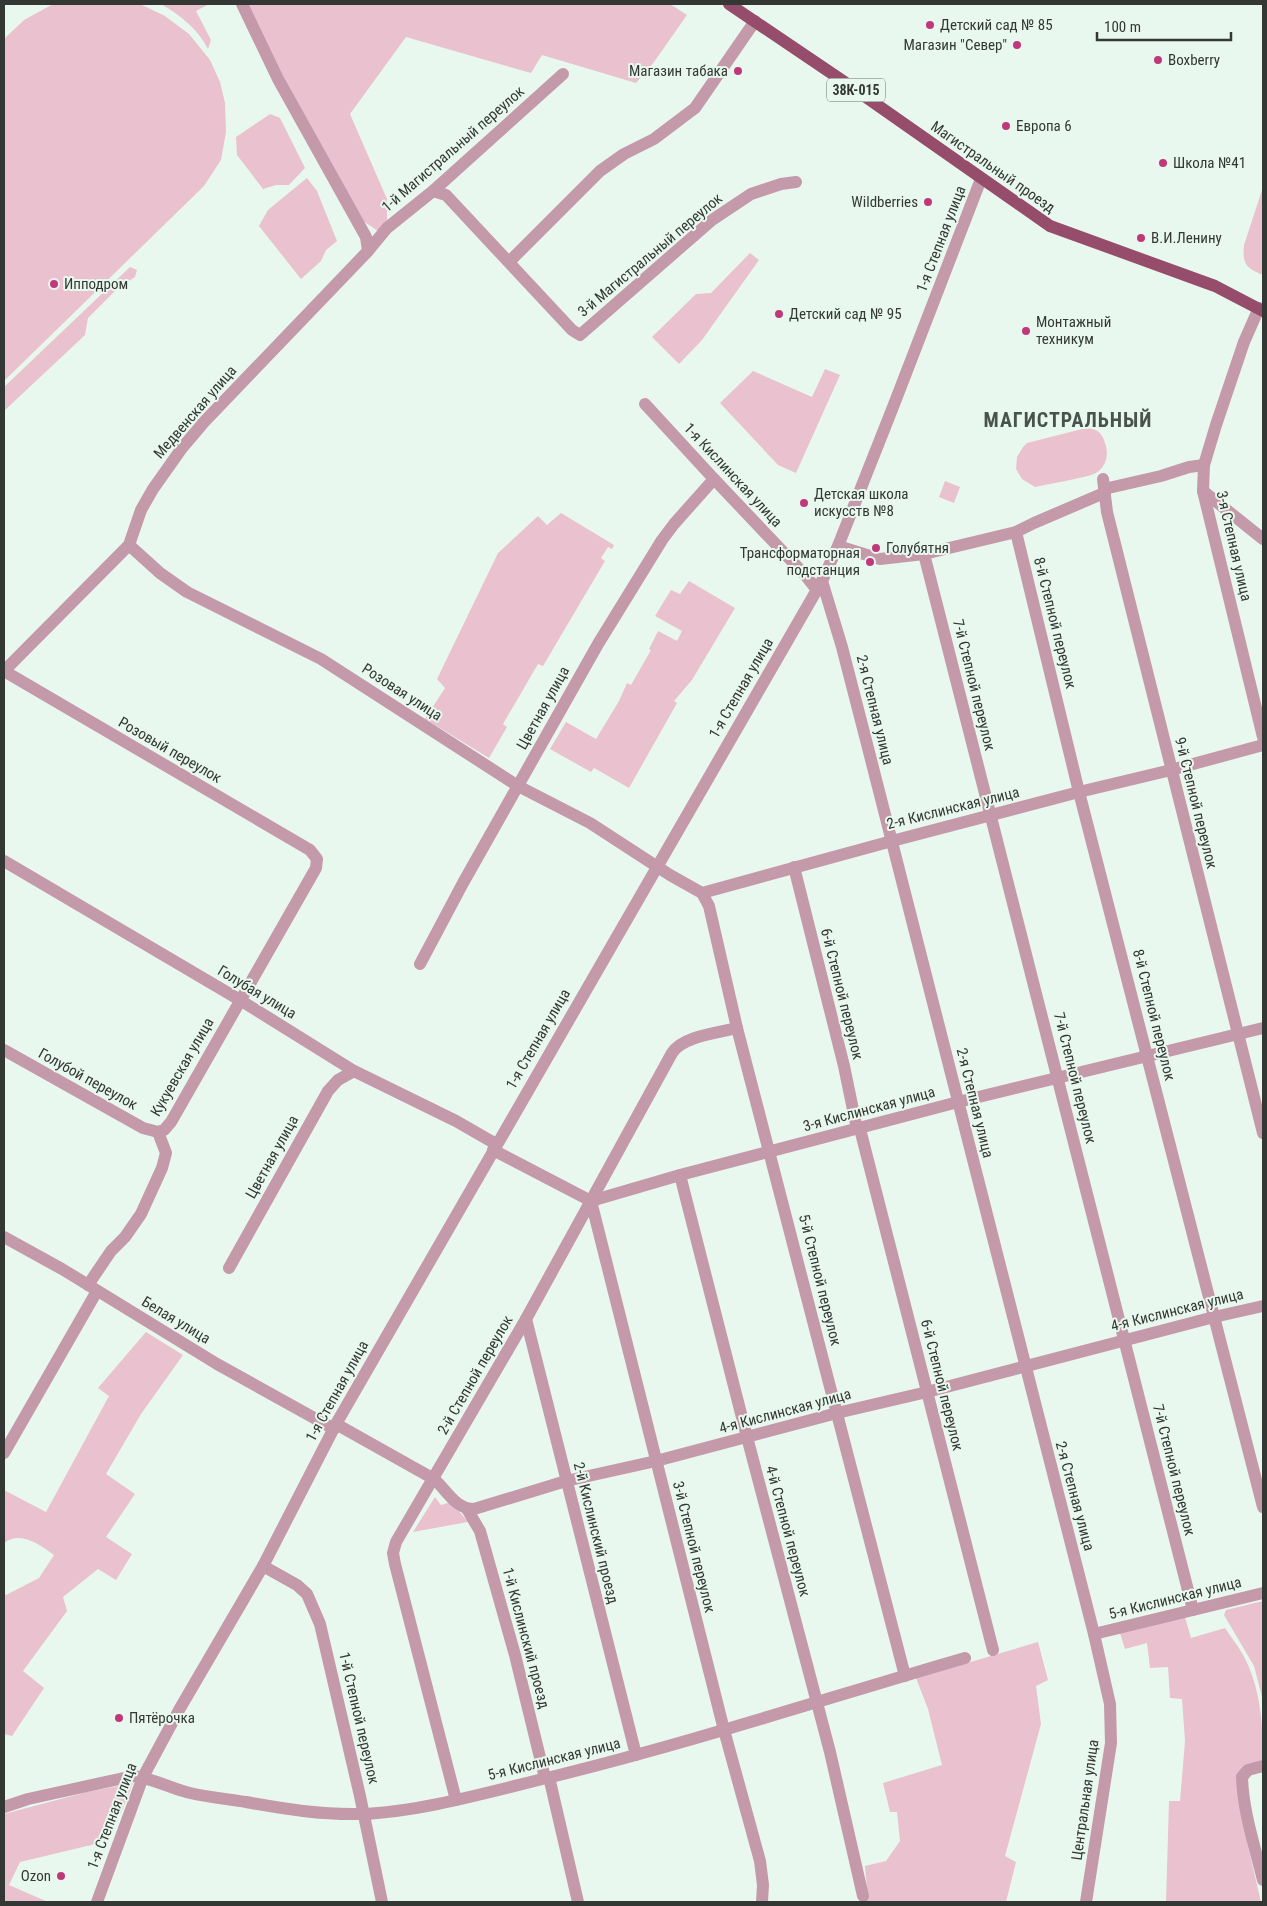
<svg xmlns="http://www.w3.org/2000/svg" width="1267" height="1906" viewBox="0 0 1267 1906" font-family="'Roboto Condensed',sans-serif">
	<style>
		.green { fill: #eac1cf }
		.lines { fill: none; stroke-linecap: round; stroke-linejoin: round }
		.minor { stroke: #c499a9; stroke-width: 12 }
		.major { stroke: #954d6b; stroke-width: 12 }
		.poi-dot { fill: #bf397a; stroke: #e9f8ef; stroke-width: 2 }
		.labels { text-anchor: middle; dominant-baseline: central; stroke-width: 4; stroke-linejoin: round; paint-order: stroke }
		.shield { fill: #e9f8ef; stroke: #6a726d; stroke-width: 1 }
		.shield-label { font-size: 14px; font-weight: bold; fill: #333835 }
		.poi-label { font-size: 15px; fill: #333835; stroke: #e9f8ef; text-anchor: start }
		.street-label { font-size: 15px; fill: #333835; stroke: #e9f8ef }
		.district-label { font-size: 20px; font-weight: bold; letter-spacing: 1px; fill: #48534c; stroke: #e9f8ef }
	</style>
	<rect width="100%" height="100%" fill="#e9f8ef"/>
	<g class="green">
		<path d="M53,4H140L165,16L189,34L210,60L220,82L225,103L226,132L221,160L204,186L4,381V39L24,20Z"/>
		<path d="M161,4H209L196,11L211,40L208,49C198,29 180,15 161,4Z"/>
		<path d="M245,4H670L687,15L654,62L636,83L542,55L531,73L406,37L350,114L387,199V237L357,217Z"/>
		<path d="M270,114L280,118L305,168L289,185H276L263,189L237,155L236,137Z"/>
		<path d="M307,178L317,191L337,241L326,250L321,261L301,279L259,226L268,210Z"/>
		<path d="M1263,187V275C1246,268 1242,264 1244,245Z"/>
		<path d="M750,253L759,260L702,340L679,364L652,337L696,294L711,293Z"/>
		<path d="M130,267L137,270L135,277L118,288L88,318L85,335L4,411V387Z"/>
		<path d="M825,369L840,375L796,473L778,465L720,403L753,371L812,397Z"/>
		<path d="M1086,428C1097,429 1102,432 1105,443C1109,454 1107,466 1096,473C1086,478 1048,484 1035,487L1022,479L1016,469L1017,457L1023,447L1027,443Z"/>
		<path d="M945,481L960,487L954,503L939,497Z"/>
		<path d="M561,513L614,545L612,549L608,547L601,558L605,561L543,666L538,664L503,724L507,727L489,758L425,719L445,688L437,679L498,553L538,516L547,525Z"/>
		<path d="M689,581L735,608L692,680L674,701L677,703L629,788L594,768L591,772L550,749L566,722L596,739L619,701L627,683L631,685L651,650L649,649L658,631L677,641L682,631L655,616L671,590L680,594Z"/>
		<path d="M146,1332L183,1355L141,1414L106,1474L135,1494L106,1537L132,1554L116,1580L98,1569L63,1597L67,1611L23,1671L44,1688L12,1736L4,1734V1594L6,1595L39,1578L54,1555C40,1545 21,1530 4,1543V1490L46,1512L109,1396L98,1388Z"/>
		<path d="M435,1497L441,1505L451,1502L468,1522L413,1532Z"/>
		<path d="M1263,1601V1701L1254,1666L1224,1615L1226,1610Z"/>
		<path d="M1185,1617L1191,1638L1225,1628C1230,1636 1237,1644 1242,1653C1261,1686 1263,1725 1263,1762L1248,1766L1247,1842L1261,1902H1166L1169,1801H1180L1185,1741L1182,1699L1170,1698L1168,1667L1150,1668L1147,1643L1125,1649L1120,1633Z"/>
		<path d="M1038,1642L1048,1680L1036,1686L1041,1724L1005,1856L1016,1862L1006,1902H861L868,1899L865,1866L886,1861L900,1841L897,1812H890L883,1783L942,1765L928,1709L916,1678Z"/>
		<path d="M133,1783L121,1813L113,1821L104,1842L20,1862L9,1885L48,1902H4V1814L87,1792Z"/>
	</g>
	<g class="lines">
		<g class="minor">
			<path d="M242,4L278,79L366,237L368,251"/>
			<path d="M433,191L446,195L572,330L580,335L712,220L751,194L781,184L796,182"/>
			<path d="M509,262L600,171L624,154L654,139L695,108L755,21"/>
			<path d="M1259,308L1244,342L1216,425L1204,465L1203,491L1263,737"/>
			<path d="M645,404L714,479L806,576L817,590"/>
			<path d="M1103,479L1107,512L1263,1133"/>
			<path d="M1104,489L1161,476L1189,467L1204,465"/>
			<path d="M1203,491L1263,539"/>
			<path d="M1016,532L1079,792L1263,1507"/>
			<path d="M129,545L160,573L187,592L321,659L518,786L590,823L670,875L702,893L892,841L1079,792L1171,770L1263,745"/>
			<path d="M838,546L880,559L924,554L1016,532L1034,523L1104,493"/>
			<path d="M924,554L1193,1610"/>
			<path d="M822,581L842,647L867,744L1094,1634L1110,1704L1111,1743L1086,1902"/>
			<path d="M4,671L310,850L317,859L316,868L171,1122L164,1130L158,1132L166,1153L162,1168L141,1214L125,1237L111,1251L88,1285"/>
			<path d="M4,671L129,545L141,510L153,489L182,448L204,422L368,251L387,228L433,191L563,74"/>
			<path d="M4,861L240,1000L354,1071L456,1121L496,1144"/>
			<path d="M794,867L844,1066L857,1129"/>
			<path d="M702,893L709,906L737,1028L905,1676"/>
			<path d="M420,964L463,883L598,644L662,540L674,524L714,479"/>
			<path d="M4,1050L143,1128L158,1132"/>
			<path d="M860,1129L993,1650"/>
			<path d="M493,1150L591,1201L680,1175L958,1102L1263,1028"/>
			<path d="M680,1175L747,1437L830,1752L863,1896"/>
			<path d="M591,1201L724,1730L760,1861L763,1885L762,1902"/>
			<path d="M4,1237L62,1269L217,1364L334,1429"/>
			<path d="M229,1268L328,1091L338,1080L354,1071"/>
			<path d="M526,1319L636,1755"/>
			<path d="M336,1424L434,1479C446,1489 455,1509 474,1509L566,1481L656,1461L837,1413L927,1392L1214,1317L1263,1306"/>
			<path d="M4,1453L97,1291"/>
			<path d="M467,1509L480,1531L515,1655L545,1778"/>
			<path d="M263,1566L297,1585L307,1594L320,1624L360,1796L382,1902"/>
			<path d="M1094,1634L1263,1593"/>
			<path d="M1263,1766L1248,1770L1242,1777C1243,1812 1255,1847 1263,1880"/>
			<path d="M549,1777L578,1902"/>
			<path d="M456,1800L395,1564L393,1553L396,1542L526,1319L672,1053C683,1036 718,1033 737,1028"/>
			<path d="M4,1807L28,1799L133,1776C153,1778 171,1789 190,1793C208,1797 227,1799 246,1802C284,1809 322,1815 361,1814C421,1812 492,1791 551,1777C690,1743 827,1698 965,1658"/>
			<path d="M97,1902L143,1777L179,1710L263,1566L336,1424L822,581L838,546L893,407L981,179"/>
		</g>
		<path class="major" d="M729,4L843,81L1050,226L1215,286L1263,311"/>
	</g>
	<g class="poi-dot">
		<circle cx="930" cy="25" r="5"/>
		<circle cx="1017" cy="45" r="5"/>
		<circle cx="1158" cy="60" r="5"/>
		<circle cx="738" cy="71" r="5"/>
		<circle cx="1006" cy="126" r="5"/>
		<circle cx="1163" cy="163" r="5"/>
		<circle cx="928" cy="202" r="5"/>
		<circle cx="1141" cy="238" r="5"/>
		<circle cx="54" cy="284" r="5"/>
		<circle cx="779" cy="314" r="5"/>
		<circle cx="1026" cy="331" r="5"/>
		<circle cx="804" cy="503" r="5"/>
		<circle cx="876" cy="548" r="5"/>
		<circle cx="870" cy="562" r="5"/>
		<circle cx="119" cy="1718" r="5"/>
		<circle cx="61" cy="1876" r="5"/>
	</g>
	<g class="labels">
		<rect class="shield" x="827" y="78.5" width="58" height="23" rx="4"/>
		<g class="shield-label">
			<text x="856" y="90">38К-015</text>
		</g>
		<g class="poi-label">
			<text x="940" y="25">Детский сад № 85</text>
			<text x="1007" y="45" text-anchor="end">Магазин "Север"</text>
			<text x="1168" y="60">Boxberry</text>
			<text x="728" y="71" text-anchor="end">Магазин табака</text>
			<text x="1016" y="126">Европа 6</text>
			<text x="1173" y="163">Школа №41</text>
			<text x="918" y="202" text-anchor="end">Wildberries</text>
			<text x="1151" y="238">В.И.Ленину</text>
			<text x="64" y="284">Ипподром</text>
			<text x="789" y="314">Детский сад № 95</text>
			<text x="1036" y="322">Монтажный<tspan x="1036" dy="17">техникум</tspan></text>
			<text x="814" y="494">Детская школа<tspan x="814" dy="17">искусств №8</tspan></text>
			<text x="886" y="548">Голубятня</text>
			<text x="860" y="553" text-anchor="end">Трансформаторная<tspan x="860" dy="17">подстанция</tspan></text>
			<text x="129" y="1718">Пятёрочка</text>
			<text x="51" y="1876" text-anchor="end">Ozon</text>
		</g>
		<g class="street-label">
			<text transform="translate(453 149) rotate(-41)">1-й Магистральный переулок</text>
			<text transform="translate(993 167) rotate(35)">Магистральный проезд</text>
			<text transform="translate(941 239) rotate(-69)">1-я Степная улица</text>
			<text transform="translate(650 255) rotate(-40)">3-й Магистральный переулок</text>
			<text transform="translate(195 412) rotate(-49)">Медвенская улица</text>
			<text transform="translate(733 475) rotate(47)">1-я Кислинская улица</text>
			<text transform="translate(1234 546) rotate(77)">3-я Степная улица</text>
			<text transform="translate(1055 623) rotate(76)">8-й Степной переулок</text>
			<text transform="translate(974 685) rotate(76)">7-й Степной переулок</text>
			<text transform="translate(741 688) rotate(-60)">1-я Степная улица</text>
			<text transform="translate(402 692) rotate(33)">Розовая улица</text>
			<text transform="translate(543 708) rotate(-61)">Цветная улица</text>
			<text transform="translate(875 710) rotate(76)">2-я Степная улица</text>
			<text transform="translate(170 750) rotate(30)">Розовый переулок</text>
			<text transform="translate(1196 803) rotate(76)">9-й Степной переулок</text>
			<text transform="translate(953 808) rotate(-14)">2-я Кислинская улица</text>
			<text transform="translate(257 992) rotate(31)">Голубая улица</text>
			<text transform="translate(842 994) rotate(76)">6-й Степной переулок</text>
			<text transform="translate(1154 1015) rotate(76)">8-й Степной переулок</text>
			<text transform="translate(538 1039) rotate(-60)">1-я Степная улица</text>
			<text transform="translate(182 1067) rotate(-60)">Кукуевская улица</text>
			<text transform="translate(1075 1078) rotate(76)">7-й Степной переулок</text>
			<text transform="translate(88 1079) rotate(29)">Голубой переулок</text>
			<text transform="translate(975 1103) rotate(76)">2-я Степная улица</text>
			<text transform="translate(869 1109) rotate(-15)">3-я Кислинская улица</text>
			<text transform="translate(272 1157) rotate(-61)">Цветная улица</text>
			<text transform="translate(820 1280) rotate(76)">5-й Степной переулок</text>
			<text transform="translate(1177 1310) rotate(-14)">4-я Кислинская улица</text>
			<text transform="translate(176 1320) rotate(31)">Белая улица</text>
			<text transform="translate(475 1375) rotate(-60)">2-й Степной переулок</text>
			<text transform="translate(942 1385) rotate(76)">6-й Степной переулок</text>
			<text transform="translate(337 1391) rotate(-61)">1-я Степная улица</text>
			<text transform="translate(785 1411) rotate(-15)">4-я Кислинская улица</text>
			<text transform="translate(1174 1470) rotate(76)">7-й Степной переулок</text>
			<text transform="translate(1075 1496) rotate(75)">2-я Степная улица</text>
			<text transform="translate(788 1531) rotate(75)">4-й Степной переулок</text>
			<text transform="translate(596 1533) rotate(76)">2-й Кислинский проезд</text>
			<text transform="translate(694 1547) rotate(76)">3-й Степной переулок</text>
			<text transform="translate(1175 1598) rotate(-14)">5-я Кислинская улица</text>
			<text transform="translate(526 1638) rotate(75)">1-й Кислинский проезд</text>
			<text transform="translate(359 1718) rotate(77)">1-й Степной переулок</text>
			<text transform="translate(554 1759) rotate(-14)">5-я Кислинская улица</text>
			<text transform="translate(1085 1800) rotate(-82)">Центральная улица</text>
			<text transform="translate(112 1816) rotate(-69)">1-я Степная улица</text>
		</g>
		<g class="district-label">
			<text x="1068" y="420">МАГИСТРАЛЬНЫЙ</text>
		</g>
	</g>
	<rect width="1267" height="1906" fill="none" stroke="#333835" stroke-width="10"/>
	<path d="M1097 32v8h134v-8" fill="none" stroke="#333835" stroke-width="2.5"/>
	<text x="1104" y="32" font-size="15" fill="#333835" stroke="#e9f8ef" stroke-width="4" paint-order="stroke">100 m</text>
</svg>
